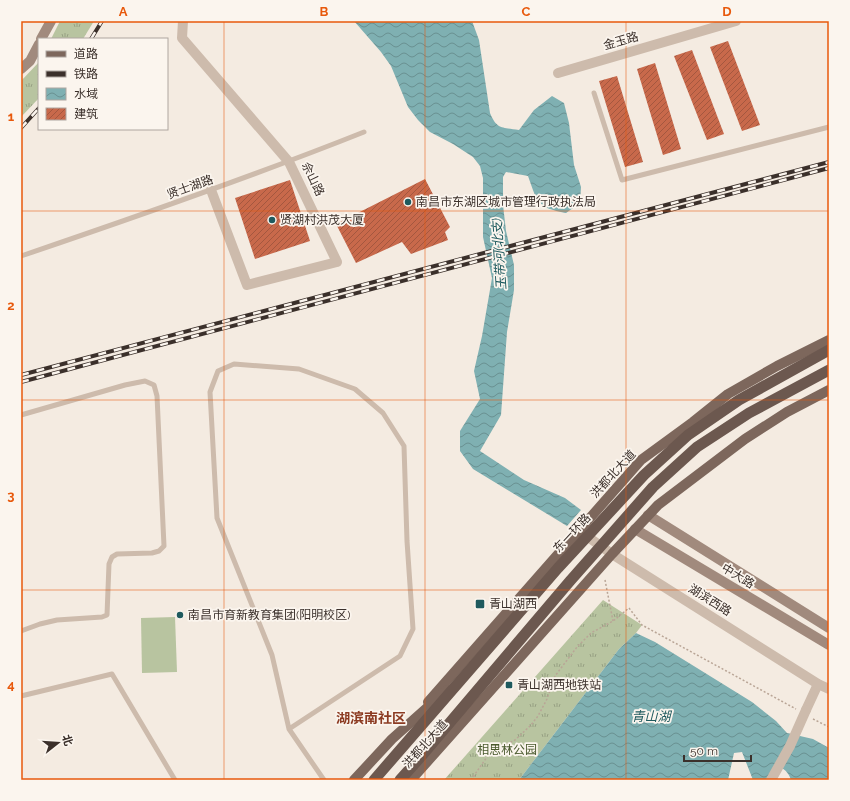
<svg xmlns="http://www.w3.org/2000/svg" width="850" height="801" viewBox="0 0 850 801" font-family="Raleway,'Noto Sans SC',sans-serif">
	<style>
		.grass { fill: url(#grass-tufts) }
		.pitch { fill: #b8c4a0 }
		.water { fill: url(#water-waves) }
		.building { fill: url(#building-hatch) }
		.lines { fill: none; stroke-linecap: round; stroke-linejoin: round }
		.path { stroke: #b9a596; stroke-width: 1.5; stroke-dasharray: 2 2; stroke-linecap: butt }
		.service { stroke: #cdbbac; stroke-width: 5 }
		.minor { stroke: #cdbbac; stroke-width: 10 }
		.tertiary { stroke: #cdbbac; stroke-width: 10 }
		.secondary { stroke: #a18a7d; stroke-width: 10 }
		.primary { stroke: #7d675c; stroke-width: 10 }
		.rail-casing { stroke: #3b302b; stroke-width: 4 }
		.rail { stroke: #fbf5ee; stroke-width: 2.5; stroke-dasharray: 8; stroke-linecap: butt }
		.minor-bridge { stroke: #cdbbac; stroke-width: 10 }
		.primary-bridge { stroke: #7d675c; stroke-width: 10 }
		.trunk-bridge { stroke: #6c584f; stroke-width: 11 }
		.grid { fill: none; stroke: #e8590c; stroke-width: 1; stroke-opacity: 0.55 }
		.poi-dot { fill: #1f5a5e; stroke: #fbf5ee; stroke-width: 1.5 }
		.labels { text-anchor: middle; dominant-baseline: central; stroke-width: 3.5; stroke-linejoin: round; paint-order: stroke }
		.street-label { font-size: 12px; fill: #3b302b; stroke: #fbf5ee }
		.poi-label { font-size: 12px; fill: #3b302b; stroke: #fbf5ee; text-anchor: start }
		.park-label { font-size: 12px; fill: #4a5a2e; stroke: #fbf5ee }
		.water-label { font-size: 13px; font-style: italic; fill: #1f5a5e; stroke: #fbf5ee }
		.quarter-label { font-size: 14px; font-weight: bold; fill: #8c3b22; stroke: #fbf5ee }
		.neatline { fill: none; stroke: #e8590c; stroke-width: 1.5 }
		.grid-label { font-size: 13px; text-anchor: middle; font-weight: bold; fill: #e8590c }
	</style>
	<defs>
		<pattern id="grass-tufts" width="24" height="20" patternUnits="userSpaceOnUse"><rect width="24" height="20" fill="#b8c4a0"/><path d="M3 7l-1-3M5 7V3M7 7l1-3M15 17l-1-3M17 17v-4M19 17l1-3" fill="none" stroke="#97a083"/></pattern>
		<pattern id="water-waves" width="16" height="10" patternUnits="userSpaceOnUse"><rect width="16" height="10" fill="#7fb0b2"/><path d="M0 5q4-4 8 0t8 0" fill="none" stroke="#699091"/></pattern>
		<pattern id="building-hatch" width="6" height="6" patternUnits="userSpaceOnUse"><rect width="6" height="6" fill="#c8694b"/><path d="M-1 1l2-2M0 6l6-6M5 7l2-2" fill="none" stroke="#a4573f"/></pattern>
	</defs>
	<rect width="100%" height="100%" fill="#f4ebe1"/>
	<g class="grass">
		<path d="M60,21H94L83,39H51Z"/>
		<path d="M39,62V98L21,117V81Z"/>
		<path d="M603,600L642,625L636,633L619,649L519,780H444Z"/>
	</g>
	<path class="pitch" d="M175,617L177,672L142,673L141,618Z"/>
	<g class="water">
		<path d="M354,21H472L479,40L490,113C497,130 502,127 519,130L534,110L552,96L564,103L569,123L574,165L581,187L580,203L566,213C537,208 537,201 528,176L506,172L503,177V205L506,231L514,265V290L507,332L501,415L480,451L524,480L565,498L581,510L567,526L473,469L460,451V431L480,399L474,371L482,336L492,278L483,237V178L480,166L473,157L453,144L430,132L418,120L408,107L391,66L381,52Z"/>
		<path d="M636,633L655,642L752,702L776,721L787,733L813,739L829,748V780H791C789,774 786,770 780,767L774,769L766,780H753L742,752L734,753L728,780H519L619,649Z"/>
	</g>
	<g class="building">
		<path d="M728,41L760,125L742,131L710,47Z"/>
		<path d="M692,50L724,134L707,140L674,56Z"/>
		<path d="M655,63L681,149L663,155L637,69Z"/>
		<path d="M617,76L643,162L625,167L599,81Z"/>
		<path d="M425,179L450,227L445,232L448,240L411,254L402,242L356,263L336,224Z"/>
		<path d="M290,180L310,241L255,259L235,198Z"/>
	</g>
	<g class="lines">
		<g class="path">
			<path d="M605,580L613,621"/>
			<path d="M813,719L829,727"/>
			<path d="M471,780L489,754L515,740L531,725L538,716L547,699L555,676L577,647L591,633L613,621L629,608L642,625L796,709"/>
		</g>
		<g class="service">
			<path d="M594,93L622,180L829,127"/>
			<path d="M21,256C136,217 251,177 364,132"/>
			<path d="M21,415L125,385L145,381L154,385L157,396L164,546L159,551L152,553L117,554L112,557L109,564L107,615L102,617L57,620L40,624L21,631"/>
			<path d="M21,696L112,674L175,780"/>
			<path d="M289,729L400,656L413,629L407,541L404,446L383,413L355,389L299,369L234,364L218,371L210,392L217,518L272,655L289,729L324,780"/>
		</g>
		<g class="minor">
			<path d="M183,21L182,38L289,162L337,262L247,285L211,190"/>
			<path d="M558,73L736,21"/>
			<path d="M806,710L818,684"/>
		</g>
		<path class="tertiary" d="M581,532L612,554L818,684L829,689"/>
		<g class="secondary">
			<path d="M41,39L51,21"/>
			<path d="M21,69L30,61L39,44"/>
			<path d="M648,515L829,628"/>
			<path d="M635,529L829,645"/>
		</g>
		<g class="primary">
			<path d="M428,702L641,460L693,422L728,394L777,366L829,340"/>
			<path d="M411,780L612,554L658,505L745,439L787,412L829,390"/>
		</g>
		<defs>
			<g id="rail">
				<path d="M91,39L102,21"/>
				<path d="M21,128L39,108"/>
				<path d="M21,375L829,162"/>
				<path d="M21,382L829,168"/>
			</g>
		</defs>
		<use href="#rail" class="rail-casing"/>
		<use href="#rail" class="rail"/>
		<path class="minor-bridge" d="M771,780L790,746L806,710"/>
		<path class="primary-bridge" d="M354,780L392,739L447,690"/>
		<g class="trunk-bridge">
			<path d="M374,780L558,568L644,475L688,435L739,400L829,350"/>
			<path d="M400,780L424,753L570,581L653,487L697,447L749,413L829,370"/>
		</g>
	</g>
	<path class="grid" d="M224,21V780M425,21V780M626,21V780M21,211H829M21,400H829M21,590H829"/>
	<g class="poi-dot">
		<circle cx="408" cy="202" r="4"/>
		<circle cx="272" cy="220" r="4"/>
		<rect x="475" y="599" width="10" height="10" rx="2"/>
		<circle cx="180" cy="615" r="4"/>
		<rect x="505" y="681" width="8" height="8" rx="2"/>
	</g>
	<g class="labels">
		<g class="street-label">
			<text transform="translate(621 41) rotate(-16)">金玉路</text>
			<text transform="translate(313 179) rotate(64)">佘山路</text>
			<text transform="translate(190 187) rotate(-20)">贤士湖路</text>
			<text transform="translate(613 474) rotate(-47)">洪都北大道</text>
			<text transform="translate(572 533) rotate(-47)">东一环路</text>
			<text transform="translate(738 576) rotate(31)">中大路</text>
			<text transform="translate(710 600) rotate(32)">湖滨西路</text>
			<text transform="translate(425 744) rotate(-48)">洪都北大道</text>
		</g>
		<g class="poi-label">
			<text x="416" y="202">南昌市东湖区城市管理行政执法局</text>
			<text x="280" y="220">贤湖村洪茂大厦</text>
			<text x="489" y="604">青山湖西</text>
			<text x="188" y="615">南昌市育新教育集团(阳明校区)</text>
			<text x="517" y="685">青山湖西地铁站</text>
		</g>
		<g class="park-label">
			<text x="507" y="750">相思林公园</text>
		</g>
		<g class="water-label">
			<text transform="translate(499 254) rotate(-94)">玉带河(北支)</text>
			<text x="651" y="716">青山湖</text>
		</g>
		<g class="quarter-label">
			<text x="371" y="718">湖滨南社区</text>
		</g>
	</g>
	<rect width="850" height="801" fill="none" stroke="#fbf5ee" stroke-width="44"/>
	<rect x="38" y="38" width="130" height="92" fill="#fbf5ee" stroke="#aea6a0"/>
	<rect x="46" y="51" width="20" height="6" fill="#7d675c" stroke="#aea6a0"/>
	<text x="74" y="58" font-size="12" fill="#3b302b">道路</text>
	<rect x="46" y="71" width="20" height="6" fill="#3b302b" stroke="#aea6a0"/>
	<text x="74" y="78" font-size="12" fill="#3b302b">铁路</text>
	<rect x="46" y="88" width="20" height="12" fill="url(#water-waves)" stroke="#aea6a0"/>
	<text x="74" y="98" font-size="12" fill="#3b302b">水域</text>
	<rect x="46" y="108" width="20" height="12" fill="url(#building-hatch)" stroke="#aea6a0"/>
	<text x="74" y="118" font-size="12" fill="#3b302b">建筑</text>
	<g transform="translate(58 743) rotate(73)" stroke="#fbf5ee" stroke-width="3" paint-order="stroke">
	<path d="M0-3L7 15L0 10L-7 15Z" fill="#3b302b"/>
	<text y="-6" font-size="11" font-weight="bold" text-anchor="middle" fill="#3b302b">北</text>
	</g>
	<path d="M684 755v6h67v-6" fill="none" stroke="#3b302b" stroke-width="2"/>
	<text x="690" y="755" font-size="12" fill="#3b302b" stroke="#fbf5ee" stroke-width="3" paint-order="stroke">50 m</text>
	<rect x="22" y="22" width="806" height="757" class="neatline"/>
	<g class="grid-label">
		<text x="123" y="16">A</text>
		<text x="324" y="16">B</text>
		<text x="526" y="16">C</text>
		<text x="727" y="16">D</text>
		<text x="11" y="121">1</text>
		<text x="11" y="310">2</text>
		<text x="11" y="500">3</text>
		<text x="11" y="689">4</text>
	</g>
</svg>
